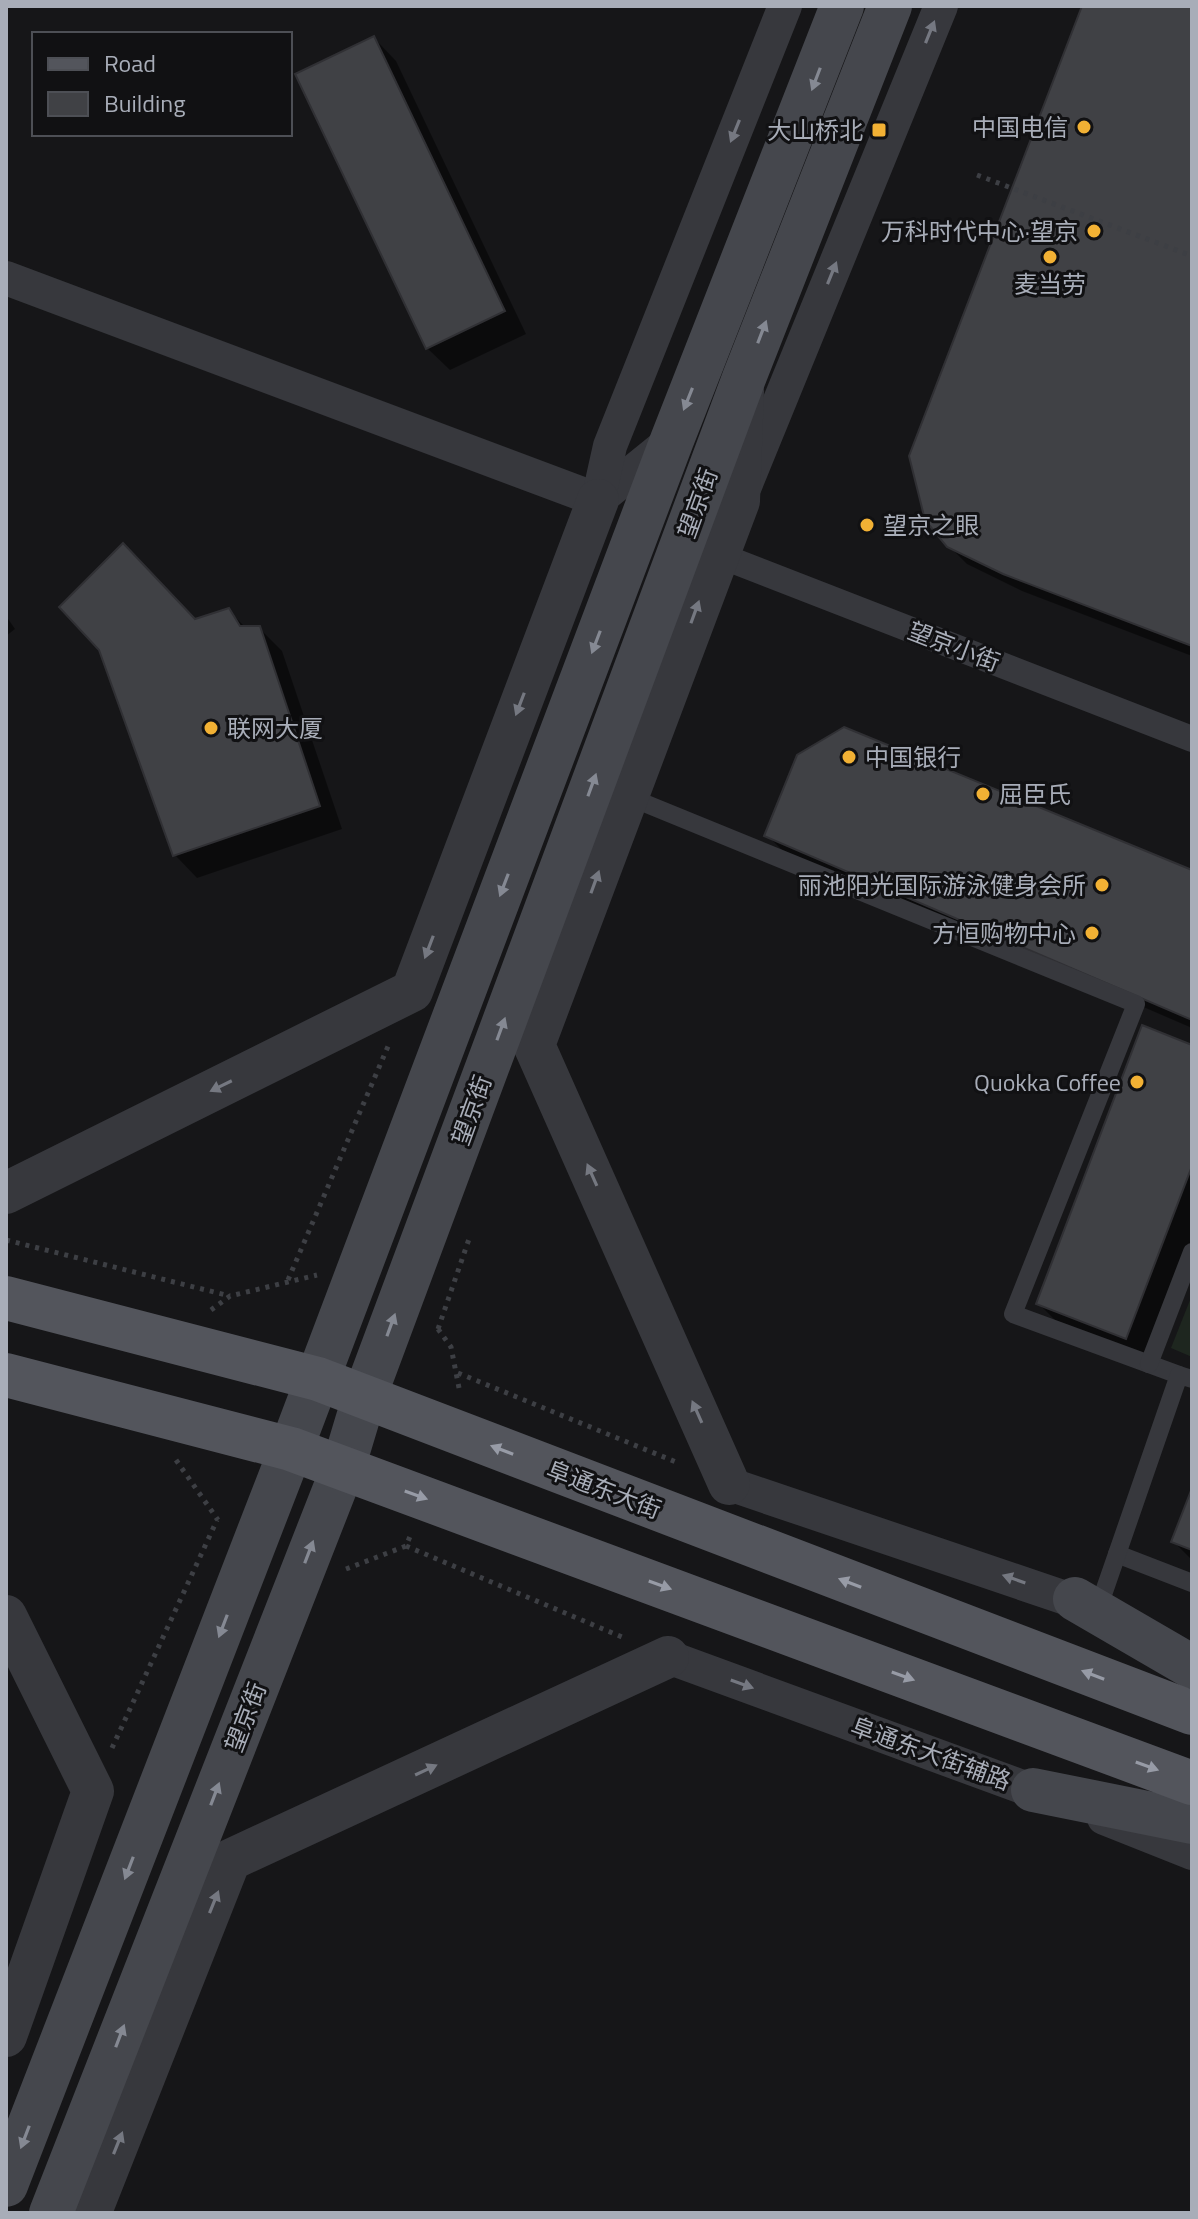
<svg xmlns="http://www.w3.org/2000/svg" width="1198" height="2219" viewBox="0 0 1198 2219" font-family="'Titillium Web','Noto Sans SC',sans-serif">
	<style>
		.green { fill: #1e261f }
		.shadow { fill: #0007 }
		.building { fill: #404145; stroke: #303034; stroke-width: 2 }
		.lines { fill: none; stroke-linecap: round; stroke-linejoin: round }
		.path { stroke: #3d3f44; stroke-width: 5; stroke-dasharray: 4 6; stroke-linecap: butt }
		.service { stroke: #37383d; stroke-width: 18 }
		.pedestrian { stroke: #37383d; stroke-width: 26 }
		.minor { stroke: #37383d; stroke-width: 34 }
		.tertiary { stroke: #37383d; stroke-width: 42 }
		.secondary { stroke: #45474d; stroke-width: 44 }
		.primary { stroke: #53555c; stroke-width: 44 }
		.oneway { fill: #757881 }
		.oneway2 { fill: #858993 }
		.oneway3 { fill: #979ba6 }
		.poi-dot { fill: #f2b134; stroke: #111113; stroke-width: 3 }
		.labels { text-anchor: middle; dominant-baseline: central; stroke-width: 6; stroke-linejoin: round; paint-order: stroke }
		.poi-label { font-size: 24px; fill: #a8adb8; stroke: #111113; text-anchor: end }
		.street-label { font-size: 24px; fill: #a8adb8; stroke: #111113 }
	</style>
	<rect width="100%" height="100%" fill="#161618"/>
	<path class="green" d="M1192,1295V1357L1171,1348Z"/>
	<g class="shadow">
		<path d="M1084,6H1192V656L1022,591L967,564L949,546Z"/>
		<path d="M374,38L396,61L526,334L450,370L427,348Z"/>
		<path d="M229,611L246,628H259L282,651L342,829L197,878L175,855L195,621Z"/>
		<path d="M6,616L15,629L6,636Z"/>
		<path d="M767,835L1192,872V1028L784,852Z"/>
		<path d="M1192,1047V1276L1157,1368L1069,1334L1038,1303Z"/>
		<path d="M1192,1494V1560L1173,1541Z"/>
	</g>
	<g class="building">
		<path d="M1082,6H1192V646L1003,574L947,547L925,520L909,456Z"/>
		<path d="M374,36L505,311L426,349L295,74Z"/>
		<path d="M123,543L195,619L229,608L240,626H260L320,806L173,856L99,650L59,607Z"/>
		<path d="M844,727L1192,870V1020L764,836L797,755Z"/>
		<path d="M1142,1025L1192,1045V1166L1126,1339L1036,1304Z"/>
		<path d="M1192,1488V1550L1171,1542Z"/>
	</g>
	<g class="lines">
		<g class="path">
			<path d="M977,175L1192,256"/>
			<path d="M6,1240L230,1296"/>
			<path d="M288,1280L389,1044"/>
			<path d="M211,1310L230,1296L317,1275"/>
			<path d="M438,1329L469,1239"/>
			<path d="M438,1329L451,1347L460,1393"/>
			<path d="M458,1373L676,1462"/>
			<path d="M176,1460L218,1520"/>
			<path d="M406,1546L622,1637"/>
			<path d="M346,1569L406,1546L411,1534"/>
			<path d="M112,1748L217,1520"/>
		</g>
		<g class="service">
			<path d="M627,796L1136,1004L1013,1314L1179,1375"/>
			<path d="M1149,1364L1192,1252"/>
			<path d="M1117,1554L1192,1583"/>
			<path d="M1098,1609L1179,1375L1192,1379"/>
		</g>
		<path class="pedestrian" d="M716,554L1192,739"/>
		<g class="minor">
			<path d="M6,278L598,500L672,440"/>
			<path d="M745,486L941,6"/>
			<path d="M598,500L610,446L785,6"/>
			<path d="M729,1484L1098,1609"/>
			<path d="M668,1657L1055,1799"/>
			<path d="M1104,1818L1192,1853"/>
		</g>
		<g class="tertiary">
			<path d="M6,1193L412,991L598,500"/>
			<path d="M729,1484L534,1045L739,501L743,391"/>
			<path d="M6,1616L93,1791L6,2036"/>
			<path d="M85,2213L94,2204L230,1860L668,1657"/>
		</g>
		<g class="secondary">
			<path d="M1075,1599L1192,1667"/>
			<path d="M1033,1790L1192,1822"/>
			<path d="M6,2185L291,1449L672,440L842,6"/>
			<path d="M51,2213L343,1468L364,1398L744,378L890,6"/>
		</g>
		<g class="primary">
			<path d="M6,1298L318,1379L1192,1713"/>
			<path d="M6,1375L291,1449L1192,1783"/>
		</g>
	</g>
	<defs><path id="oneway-solid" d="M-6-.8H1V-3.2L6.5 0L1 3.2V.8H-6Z" transform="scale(2)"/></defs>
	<g class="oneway">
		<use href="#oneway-solid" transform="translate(930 32) rotate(-68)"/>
		<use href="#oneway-solid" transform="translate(735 131) rotate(112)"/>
		<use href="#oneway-solid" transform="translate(832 273) rotate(-68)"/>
		<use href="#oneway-solid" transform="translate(695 612) rotate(-70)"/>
		<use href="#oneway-solid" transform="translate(520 704) rotate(111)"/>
		<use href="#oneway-solid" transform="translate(595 882) rotate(-70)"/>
		<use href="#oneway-solid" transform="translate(429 947) rotate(111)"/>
		<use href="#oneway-solid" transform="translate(221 1086) rotate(154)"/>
		<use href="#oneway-solid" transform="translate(592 1175) rotate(-114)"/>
		<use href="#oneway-solid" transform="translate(697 1412) rotate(-114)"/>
		<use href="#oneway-solid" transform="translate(1014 1579) rotate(-161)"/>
		<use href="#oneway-solid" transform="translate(742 1684) rotate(20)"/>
		<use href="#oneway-solid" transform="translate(426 1770) rotate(-25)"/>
		<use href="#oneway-solid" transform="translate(214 1902) rotate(-68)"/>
		<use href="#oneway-solid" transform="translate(118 2143) rotate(-68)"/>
	</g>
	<g class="oneway2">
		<use href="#oneway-solid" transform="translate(816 79) rotate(111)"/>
		<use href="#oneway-solid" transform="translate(762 332) rotate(-69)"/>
		<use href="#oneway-solid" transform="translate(688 399) rotate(112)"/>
		<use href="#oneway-solid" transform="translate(596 642) rotate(111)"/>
		<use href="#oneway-solid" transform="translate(592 785) rotate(-70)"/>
		<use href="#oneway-solid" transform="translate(504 885) rotate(111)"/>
		<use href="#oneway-solid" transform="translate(501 1029) rotate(-70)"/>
		<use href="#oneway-solid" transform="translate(391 1325) rotate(-70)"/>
		<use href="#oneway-solid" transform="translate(309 1552) rotate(-69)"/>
		<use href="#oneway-solid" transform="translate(223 1626) rotate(111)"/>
		<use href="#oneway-solid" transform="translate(215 1794) rotate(-69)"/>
		<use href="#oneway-solid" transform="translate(129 1868) rotate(111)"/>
		<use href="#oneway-solid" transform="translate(120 2036) rotate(-69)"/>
		<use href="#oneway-solid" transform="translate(25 2137) rotate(111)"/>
	</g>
	<g class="oneway3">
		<use href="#oneway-solid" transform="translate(502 1450) rotate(-159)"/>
		<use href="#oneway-solid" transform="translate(416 1495) rotate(20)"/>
		<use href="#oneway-solid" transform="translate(850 1583) rotate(-159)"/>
		<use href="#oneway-solid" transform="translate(660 1585) rotate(20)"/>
		<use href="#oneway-solid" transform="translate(1093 1675) rotate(-159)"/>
		<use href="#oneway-solid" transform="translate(903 1676) rotate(20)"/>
		<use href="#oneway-solid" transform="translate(1147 1766) rotate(20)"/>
	</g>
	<g class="poi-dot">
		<circle cx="1084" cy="127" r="8"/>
		<rect x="871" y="122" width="16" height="16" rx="4"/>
		<circle cx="1094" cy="231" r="8"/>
		<circle cx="1050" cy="257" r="8"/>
		<circle cx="867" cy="525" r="8"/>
		<circle cx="211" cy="728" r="8"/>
		<circle cx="849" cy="757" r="8"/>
		<circle cx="983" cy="794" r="8"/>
		<circle cx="1102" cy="885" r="8"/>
		<circle cx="1092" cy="933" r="8"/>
		<circle cx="1137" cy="1082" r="8"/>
	</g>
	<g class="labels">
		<g class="poi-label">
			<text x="1068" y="127">中国电信</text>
			<text x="863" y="130">大山桥北</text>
			<text x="1078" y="231">万科时代中心·望京</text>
			<text x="1050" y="284" text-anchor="middle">麦当劳</text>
			<text x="883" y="525" text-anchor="start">望京之眼</text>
			<text x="227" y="728" text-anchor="start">联网大厦</text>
			<text x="865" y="757" text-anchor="start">中国银行</text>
			<text x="999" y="794" text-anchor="start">屈臣氏</text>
			<text x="1086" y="885">丽池阳光国际游泳健身会所</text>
			<text x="1076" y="933">方恒购物中心</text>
			<text x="1121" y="1082">Quokka Coffee</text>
		</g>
		<g class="street-label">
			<text transform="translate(697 503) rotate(-70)">望京街</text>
			<text transform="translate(954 646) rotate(21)">望京小街</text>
			<text transform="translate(471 1110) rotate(-70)">望京街</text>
			<text transform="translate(604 1489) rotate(21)">阜通东大街</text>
			<text transform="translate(245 1717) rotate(-69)">望京街</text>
			<text transform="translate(931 1753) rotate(20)">阜通东大街辅路</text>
		</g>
	</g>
	<rect width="1198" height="2219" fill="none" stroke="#a8adb8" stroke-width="16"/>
	<rect x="32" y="32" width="260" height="104" fill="#111113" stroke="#4d4f55" stroke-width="2"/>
	<rect x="48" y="58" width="40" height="12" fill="#53555c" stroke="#4d4f55" stroke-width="2"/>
	<text x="104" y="72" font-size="24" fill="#a8adb8">Road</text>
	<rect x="48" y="92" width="40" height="24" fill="#404145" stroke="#4d4f55" stroke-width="2"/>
	<text x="104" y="112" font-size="24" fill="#a8adb8">Building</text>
</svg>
